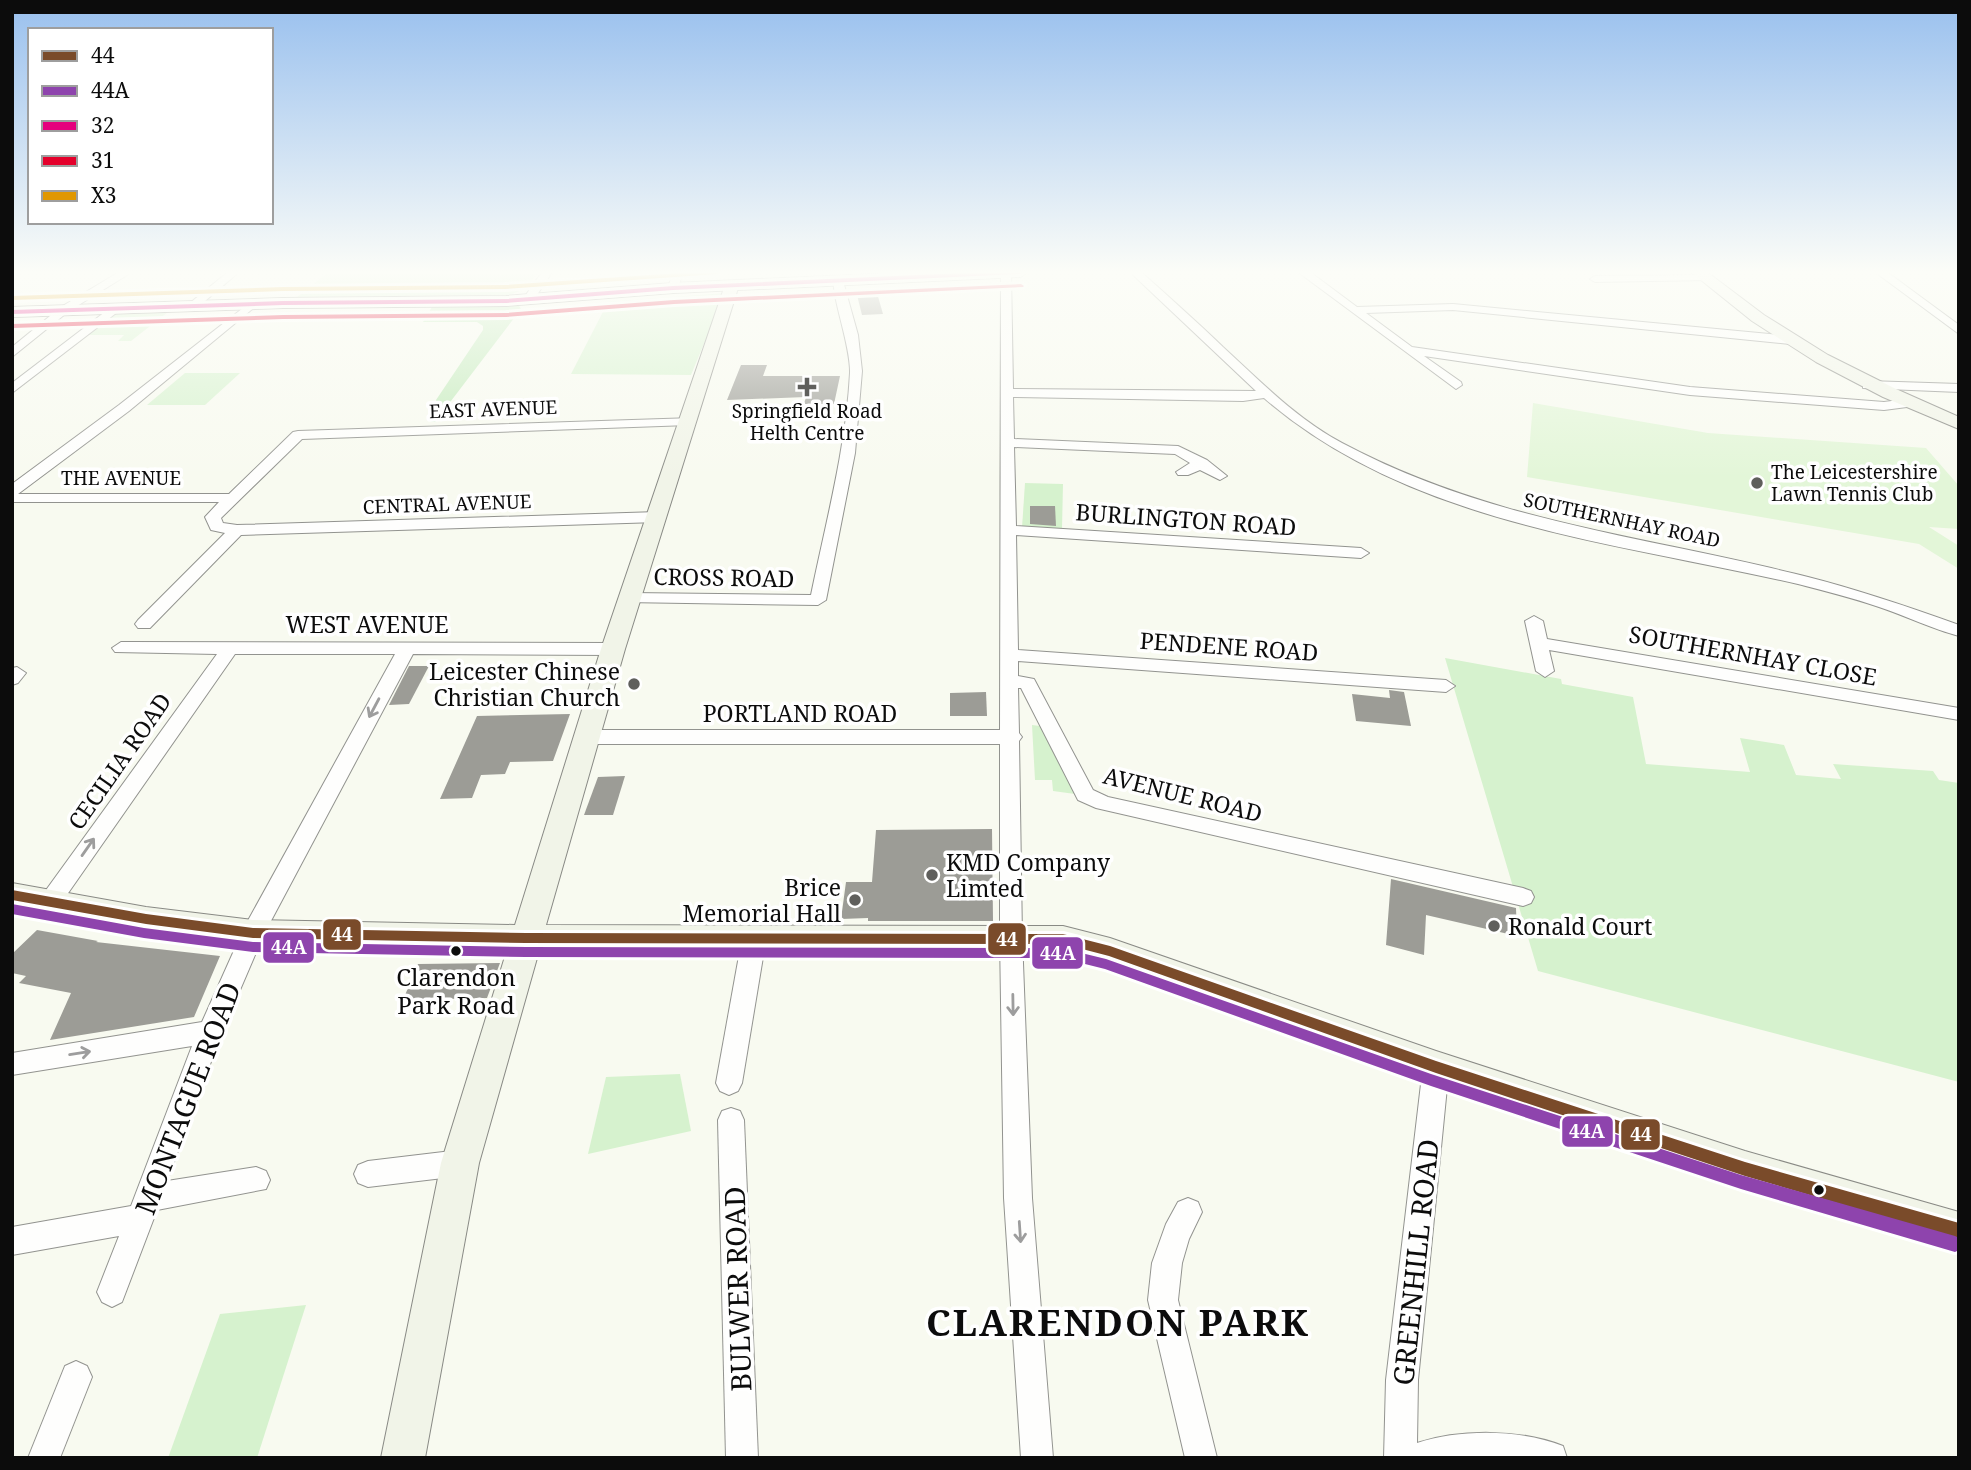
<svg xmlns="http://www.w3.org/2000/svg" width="1971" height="1470" viewBox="0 0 1971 1470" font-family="'Noto Serif',serif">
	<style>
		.green { fill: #d6f2ce }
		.forest { fill: #c3eabb }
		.pitch { fill: #e3f6d8 }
		.building { fill: #9c9c96 }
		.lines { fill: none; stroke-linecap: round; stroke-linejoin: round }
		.street-casing { stroke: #92938f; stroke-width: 2 }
		.secondary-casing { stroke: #898a85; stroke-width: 2 }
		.primary-casing { stroke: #80807c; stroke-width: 2 }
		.street { fill: #fefefd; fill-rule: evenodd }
		.secondary { fill: #f1f4e8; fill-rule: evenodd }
		.primary { fill: #eaecd6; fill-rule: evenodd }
		.bus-1-casing { stroke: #fff; stroke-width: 6 }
		.bus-2-casing { stroke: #fff; stroke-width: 6 }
		.bus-3-casing { stroke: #fff; stroke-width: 6 }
		.bus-4-casing { stroke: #fff; stroke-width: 6 }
		.bus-5-casing { stroke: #fff; stroke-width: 6 }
		.bus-1 { fill: #7a4b2a; fill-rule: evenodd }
		.bus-2 { fill: #8e44ad; fill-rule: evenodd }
		.bus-3 { fill: #e5007d; fill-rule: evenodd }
		.bus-4 { fill: #e4002b; fill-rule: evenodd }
		.bus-5 { fill: #e09701; fill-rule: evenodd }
		.oneway { stroke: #9d9d9d }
		.poi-dot { fill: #5f5f5c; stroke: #fff; stroke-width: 2.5 }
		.bus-dot { fill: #0c0c0c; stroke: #fff; stroke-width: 2.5 }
		.labels { text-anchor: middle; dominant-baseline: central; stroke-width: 7; stroke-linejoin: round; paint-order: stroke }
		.far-street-label { font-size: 19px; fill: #0c0c0c; stroke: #fff }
		.far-poi-label { font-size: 19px; fill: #0c0c0c; stroke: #fff }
		.street-label { font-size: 23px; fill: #0c0c0c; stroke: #fff }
		.poi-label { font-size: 23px; fill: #0c0c0c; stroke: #fff; text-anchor: end }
		.near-bus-label { font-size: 24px; fill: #0c0c0c; stroke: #fff }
		.near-street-label { font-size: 28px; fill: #0c0c0c; stroke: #fff }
		.near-district-label { font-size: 37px; font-weight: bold; letter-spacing: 2px; fill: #0c0c0c; stroke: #fff }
		.line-badge { stroke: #fff; stroke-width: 2.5 }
		.badge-label { font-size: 19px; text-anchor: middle; font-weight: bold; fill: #fff }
	</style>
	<rect width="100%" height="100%" fill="#f8faf0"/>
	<g class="green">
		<path d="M336,272H472L503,275L507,272H538L525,289L509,295L297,297L325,275Z"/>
		<path d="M725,293L691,375L571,374L608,302Z"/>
		<path d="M116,312H168L131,341H118L124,335H86Z"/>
		<path d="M185,373H240L205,405H147Z"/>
		<path d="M1025,483L1063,484L1062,529L1022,528Z"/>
		<path d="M1445,658L1561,679L1562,684L1633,697L1646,764L1750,772L1740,738L1784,745L1796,775L1841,779L1833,764L1933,771L1939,780L1959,783V1082L1538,971Z"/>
		<path d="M1032,725L1040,726L1075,794L1053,791L1052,780H1035Z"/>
		<path d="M680,1074L691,1131L588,1154L606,1077Z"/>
		<path d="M306,1305L257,1458H168L220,1314Z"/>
	</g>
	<path class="forest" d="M518,304L521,309L435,422L429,421L438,407L436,400L483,330V326L477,322H423L432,307Z"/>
	<path class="pitch" d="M1533,403L1708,433L1926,448L1959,486V529L1929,527L1959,546V569L1919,544L1527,477Z"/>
	<g class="building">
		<path d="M877,293L883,314L862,315L857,295Z"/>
		<path d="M741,365H767L763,376H840L834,404H804L806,397L727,400Z"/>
		<path d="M1030,506H1055L1056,526L1030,524Z"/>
		<path d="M409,666H429L409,704L389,705Z"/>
		<path d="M1389,690L1404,692L1411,726L1356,721L1352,694L1390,698Z"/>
		<path d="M986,692L987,716H950V693Z"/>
		<path d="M570,714L553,761L510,762L505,774L481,775L472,798L440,799L477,716Z"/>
		<path d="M625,776L613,815H584L598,777Z"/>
		<path d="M992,829L993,921H868V918L841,919L846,882H872L876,830Z"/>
		<path d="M1391,879L1516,908L1517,936L1426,915L1424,955L1386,945Z"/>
		<path d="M37,930L98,941L96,942L220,956L194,1017L50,1040L71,993L19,983L26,976L12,973V954Z"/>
		<path d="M500,963L487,998L403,1000L418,964Z"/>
	</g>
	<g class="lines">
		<defs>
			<g id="street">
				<path d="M119,272H132L69,311L12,357V347L61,307Z"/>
				<path d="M228,272H239L198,307H190V303Z"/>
				<path d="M542,272H552L533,301H525L523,299Z"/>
				<path d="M673,272H683L678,288L673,291L668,288Z"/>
				<path d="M1001,272H1011L1013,389L1256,391L1130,272H1141C1169,297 1196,321 1223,347C1260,381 1297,419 1342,443C1492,523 1647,536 1808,577C1859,590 1909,607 1959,625V636C1932,629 1906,616 1879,607C1853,598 1825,591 1798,584C1616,542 1411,525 1264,398L1243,401L1013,397L1014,439L1178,446L1207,460L1227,476L1220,480L1200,470L1188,475H1178L1176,472L1190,463L1175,454L1014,447L1016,526L1361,548L1369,553L1361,558L1016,535L1018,650L1446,680L1455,686L1446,692L1018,661V676L1034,679L1093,790L1108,797L1523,888L1531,891L1534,897L1531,903L1523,906L1096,808L1078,800L1021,688H1018L1019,733L1022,737L1019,741L1022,937L1032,1198L1053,1458H1021L1004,1198L1000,937V744H588L581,742L578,737L581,732L588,730H1000Z"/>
				<path d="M1298,272H1310L1357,307L1453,304L1790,336L1796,340L1790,344L1453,310L1366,313L1412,347L1690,387L1884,402L1907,399L1914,403L1907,407L1884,410L1690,395L1424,356L1461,382L1462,385L1456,389Z"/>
				<path d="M1875,272H1887L1959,325V334Z"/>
				<path d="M1704,275L1709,278L1708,280L1595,282L1590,279L1595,276Z"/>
				<path d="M834,279L843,281L858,335L862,371L855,453L826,600L818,605L624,602L622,598L630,593L811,595C826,522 846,448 850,373C851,346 831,296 834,279Z"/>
				<path d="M252,301L256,302V306L129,411L18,494H229L293,432L298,431L694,418V424L689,425L302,439L221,518L223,523L237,525L658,512L666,517L658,522L241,535L150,628H138L135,624L138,620L225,533L211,530L205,517L219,502H12V484L119,405Z"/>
				<path d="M114,305L124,307L12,393V383Z"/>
				<path d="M1868,381L1959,384V392L1863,388V382Z"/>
				<path d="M1534,616L1543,621L1547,639L1959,708V720L1549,650L1554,671L1545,677L1536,671L1525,621Z"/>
				<path d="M121,642L613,643L622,649L613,655L413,654L264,934L222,1032L167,1181L256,1167L266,1171L270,1180L266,1189L157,1210L122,1302L112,1307L102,1302L97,1292L119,1236L12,1255V1227L131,1206L192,1046L12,1075V1053L202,1022L245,926L395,654H235L57,909L49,912L41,909L38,903L41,897L217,654L115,652L112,648Z"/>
				<path d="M17,667L26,673L18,683L12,685V668Z"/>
				<path d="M754,930L762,932L766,939L742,1083L738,1091L729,1095L720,1091L716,1083L742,939L746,932Z"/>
				<path d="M1436,1056L1445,1059L1449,1067L1418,1380L1417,1443C1460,1429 1520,1429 1563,1446L1567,1458H1384L1386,1380L1423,1067L1427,1059Z"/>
				<path d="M731,1108L740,1111L744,1120L758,1458H726L718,1120L722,1111Z"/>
				<path d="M460,1150L470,1154L474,1163L470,1172L460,1176L368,1187L358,1183L354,1174L358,1165L368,1161Z"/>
				<path d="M1188,1198L1198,1202L1202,1212L1189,1239L1182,1263L1178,1300L1217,1458H1185L1148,1300L1152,1263L1166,1224L1178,1202Z"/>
				<path d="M76,1361L87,1366L92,1377L60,1458H28L65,1366Z"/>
			</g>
			<g id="secondary">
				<path d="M1691,272H1707L1764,315L1828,355L1896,389L1959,417V429L1883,397L1816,362L1752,321Z"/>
				<path d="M732,281L739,285L625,649L546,925L1063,926L1110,938L1436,1051L1745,1151L1959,1212V1250L1745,1187L1436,1083L1108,963L1063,952L539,951L479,1163L425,1458H381L441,1163L507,950L253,946L146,931L12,907V883L146,907L253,920L515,925L601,649L725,285Z"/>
			</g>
			<path id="primary" d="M913,272H1028L1020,277L673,293L506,306L283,308L12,317V307L283,298L506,296L673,283Z"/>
		</defs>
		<use href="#street" class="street-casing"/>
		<use href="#secondary" class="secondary-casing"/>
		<use href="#primary" class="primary-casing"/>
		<use href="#street" class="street"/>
		<use href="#secondary" class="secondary"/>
		<use href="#primary" class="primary"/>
		<defs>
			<path id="bus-1" d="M12,890L146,914L253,928L526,933L1063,934L1110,946L1436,1061L1745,1162L1959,1223V1239L1745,1176L1436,1073L1109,956L1063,944L526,943L253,938L146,924L12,900Z"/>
			<path id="bus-2" d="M12,904L144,928L253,942L526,947L1061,948L1106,959L1431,1074L1741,1175L1955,1236L1959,1238V1250L1955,1252L1741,1189L1431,1086L1105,969L1061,958L526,957L253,952L144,938L12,914Z"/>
			<path id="bus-3" d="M983,272H1023L1020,274L673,290L506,303L283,305L12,314V310L283,301L506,299L673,286Z"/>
			<path id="bus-4" d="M1021,284L1024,286L1023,287L674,304L506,317L283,319L12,328V324L283,315L506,313L674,300Z"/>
			<path id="bus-5" d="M693,272H720L717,274L505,289L283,291L12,300V296L283,287L505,285Z"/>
		</defs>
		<use href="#bus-1" class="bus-1-casing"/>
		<use href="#bus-2" class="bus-2-casing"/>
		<use href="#bus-3" class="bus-3-casing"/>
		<use href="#bus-4" class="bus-4-casing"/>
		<use href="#bus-5" class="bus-5-casing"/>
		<use href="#bus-1" class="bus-1"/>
		<use href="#bus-2" class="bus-2"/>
		<use href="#bus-3" class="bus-3"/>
		<use href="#bus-4" class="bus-4"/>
		<use href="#bus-5" class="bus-5"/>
	</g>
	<defs><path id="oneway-shaft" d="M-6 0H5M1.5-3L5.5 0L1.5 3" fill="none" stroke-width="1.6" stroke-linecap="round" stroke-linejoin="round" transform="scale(1.75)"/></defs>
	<g class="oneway">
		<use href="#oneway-shaft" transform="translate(374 708) rotate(118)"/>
		<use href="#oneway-shaft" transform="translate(88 847) rotate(-55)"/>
		<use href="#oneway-shaft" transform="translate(1013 1005) rotate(89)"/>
		<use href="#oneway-shaft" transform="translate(80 1053) rotate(-9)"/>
		<use href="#oneway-shaft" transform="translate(1020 1232) rotate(86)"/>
	</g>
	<linearGradient id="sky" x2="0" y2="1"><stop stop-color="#99c0ee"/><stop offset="0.57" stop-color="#fcfdf8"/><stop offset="1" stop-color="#fcfdf8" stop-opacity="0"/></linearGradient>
	<rect width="1971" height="478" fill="url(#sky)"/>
	<g class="poi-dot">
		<path d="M803.5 376.5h7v7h7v7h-7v7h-7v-7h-7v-7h7z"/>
		<circle cx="1757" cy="483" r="7"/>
		<circle cx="634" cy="684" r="7"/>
		<circle cx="932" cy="875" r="7"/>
		<circle cx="855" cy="900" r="7"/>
		<circle cx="1494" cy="926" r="7"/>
	</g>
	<g class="bus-dot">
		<circle cx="456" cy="951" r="6"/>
		<circle cx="1819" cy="1190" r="6"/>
	</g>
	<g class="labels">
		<g class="far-street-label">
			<text transform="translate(493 409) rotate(-2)">EAST AVENUE</text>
			<text x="121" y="478">THE AVENUE</text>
			<text transform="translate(447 504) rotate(-2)">CENTRAL AVENUE</text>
			<text transform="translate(1622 520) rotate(12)">SOUTHERNHAY ROAD</text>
		</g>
		<g class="far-poi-label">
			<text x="807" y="411">Springfield Road<tspan x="807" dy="22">Helth Centre</tspan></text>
			<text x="1771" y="472" text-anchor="start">The Leicestershire<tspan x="1771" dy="22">Lawn Tennis Club</tspan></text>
		</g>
		<g class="street-label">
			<text transform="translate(1186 519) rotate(4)">BURLINGTON ROAD</text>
			<text transform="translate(724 577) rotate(1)">CROSS ROAD</text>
			<text x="367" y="624">WEST AVENUE</text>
			<text transform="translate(1229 646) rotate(4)">PENDENE ROAD</text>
			<text transform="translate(1753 655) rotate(10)">SOUTHERNHAY CLOSE</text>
			<text x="800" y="713">PORTLAND ROAD</text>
			<text transform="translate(119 761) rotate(-55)">CECILIA ROAD</text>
			<text transform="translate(1183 794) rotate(14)">AVENUE ROAD</text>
		</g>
		<g class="poi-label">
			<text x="620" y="671">Leicester Chinese<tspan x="620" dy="26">Christian Church</tspan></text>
			<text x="946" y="862" text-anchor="start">KMD Company<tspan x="946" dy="26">Limted</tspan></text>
			<text x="841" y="887">Brice<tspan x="841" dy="26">Memorial Hall</tspan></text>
			<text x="1508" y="926" text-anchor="start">Ronald Court</text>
		</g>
		<g class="near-bus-label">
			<text x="456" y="976">Clarendon<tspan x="456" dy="28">Park Road</tspan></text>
		</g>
		<g class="near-street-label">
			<text transform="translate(187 1098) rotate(-69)">MONTAGUE ROAD</text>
			<text transform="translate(1415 1262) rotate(-84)">GREENHILL ROAD</text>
			<text transform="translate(737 1289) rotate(-92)">BULWER ROAD</text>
		</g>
		<g class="near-district-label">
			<text x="1118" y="1321">CLARENDON PARK</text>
		</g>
	</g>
	<g class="line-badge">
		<rect x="322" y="918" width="40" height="33" rx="7" fill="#7a4b2a"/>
		<rect x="987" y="922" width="40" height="34" rx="7" fill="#7a4b2a"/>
		<rect x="262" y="931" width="53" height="33" rx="7" fill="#8e44ad"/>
		<rect x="1031" y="936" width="53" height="34" rx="7" fill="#8e44ad"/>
		<rect x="1561" y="1115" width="53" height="33" rx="7" fill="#8e44ad"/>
		<rect x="1620" y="1118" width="41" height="33" rx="7" fill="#7a4b2a"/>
	</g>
	<g class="badge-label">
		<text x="342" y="941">44</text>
		<text x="1007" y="946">44</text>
		<text x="289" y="954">44A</text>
		<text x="1058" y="960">44A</text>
		<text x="1587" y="1138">44A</text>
		<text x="1641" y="1141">44</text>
	</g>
	<rect width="1971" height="1470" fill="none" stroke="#0c0c0c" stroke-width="28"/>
	<rect x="28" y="28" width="245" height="196" fill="#ffffff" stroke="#9e9e9e" stroke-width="2"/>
	<rect x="42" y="51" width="35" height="10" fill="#7a4b2a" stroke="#9e9e9e" stroke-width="2"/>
	<text x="91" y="63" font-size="21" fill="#0c0c0c">44</text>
	<rect x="42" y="86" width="35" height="10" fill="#8e44ad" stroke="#9e9e9e" stroke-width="2"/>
	<text x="91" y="98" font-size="21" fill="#0c0c0c">44A</text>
	<rect x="42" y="121" width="35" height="10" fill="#e5007d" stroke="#9e9e9e" stroke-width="2"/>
	<text x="91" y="133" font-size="21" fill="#0c0c0c">32</text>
	<rect x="42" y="156" width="35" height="10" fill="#e4002b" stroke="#9e9e9e" stroke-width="2"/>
	<text x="91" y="168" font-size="21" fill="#0c0c0c">31</text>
	<rect x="42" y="191" width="35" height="10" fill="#e09701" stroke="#9e9e9e" stroke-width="2"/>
	<text x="91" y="203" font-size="21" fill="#0c0c0c">X3</text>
</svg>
